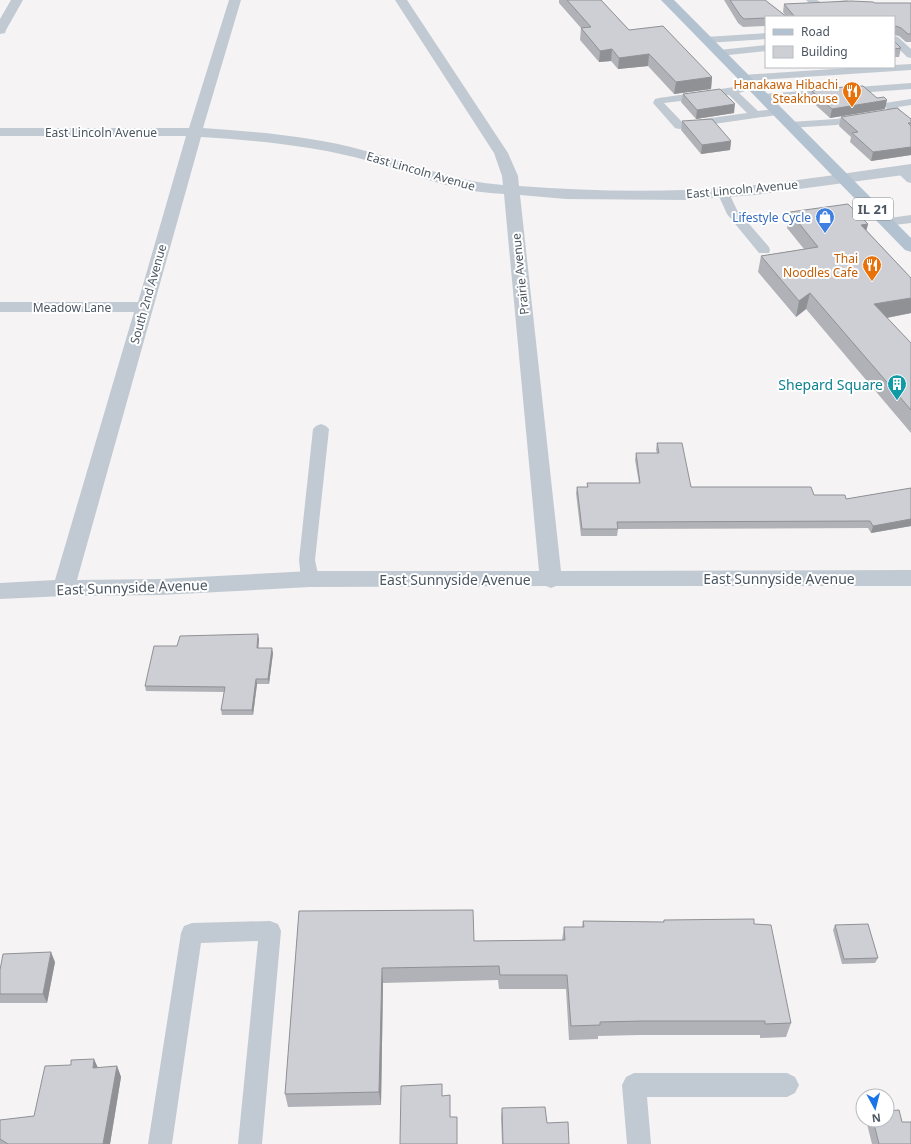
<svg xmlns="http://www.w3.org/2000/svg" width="911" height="1144" viewBox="0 0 911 1144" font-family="'Noto Sans',sans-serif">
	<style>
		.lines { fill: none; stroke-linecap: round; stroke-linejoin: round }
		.service { fill: #c1cad2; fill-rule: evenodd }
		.minor { fill: #c1cad2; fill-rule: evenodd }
		.primary { fill: #b3c2d1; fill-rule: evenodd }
		.wall { fill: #b0b2b7 }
		.shaded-wall { fill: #909195 }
		.building { fill: #cdcfd5; stroke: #909195 }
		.labels { text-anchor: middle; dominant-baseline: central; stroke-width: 4; stroke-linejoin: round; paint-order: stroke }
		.far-food-label { font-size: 12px; fill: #c56008; stroke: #fff; text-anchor: end }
		.far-street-label { font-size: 12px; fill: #4a5661; stroke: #fff }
		.far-shop-label { font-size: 12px; fill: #366cbe; stroke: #fff; text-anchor: end }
		.shield { fill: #fff; stroke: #808990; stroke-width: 1 }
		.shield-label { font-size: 13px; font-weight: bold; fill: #4a5661 }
		.culture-label { font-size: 14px; fill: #0d838f; stroke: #fff; text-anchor: end }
		.street-label { font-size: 14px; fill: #4a5661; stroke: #fff }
	</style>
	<rect width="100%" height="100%" fill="#f5f3f3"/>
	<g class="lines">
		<g class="service">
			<path d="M806,0H817L822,3L847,0L850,3C845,8 828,9 820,9C815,8 810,4 806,0Z"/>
			<path d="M766,33V39L706,43L701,40L706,37Z"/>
			<path d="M894,36L898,37L911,49V58L907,57L894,44Z"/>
			<path d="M766,45V51L719,56L714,53L719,50Z"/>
			<path d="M911,64V70L743,81L738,78L743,75L863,67H894V65Z"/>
			<path d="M911,83V89L763,100L758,97L763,94Z"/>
			<path d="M741,86L746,89L745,91L739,93L758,111L777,109L782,112L777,115L679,129L675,128L653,103L655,99L659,98ZM729,95L747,113L682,122L664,103Z"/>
			<path d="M911,99V105L898,107L902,112L897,115L836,125L790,128L784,125L790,122L836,119L888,110L884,105L885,103Z"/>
			<path d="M902,167L906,169L911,173V183L907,182L896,171L898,169Z"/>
			<path d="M723,188L727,189L737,210L769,247L770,250L769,253H759L727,214L717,192L719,189Z"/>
			<path d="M911,215V223L886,226L882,225L880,222L882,219Z"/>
			<path d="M321,424L326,426L329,429L315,560L319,579L316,583L310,585L304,583L301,579L299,560L313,429L316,426Z"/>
			<path d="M270,921L278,924L281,931L262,1144H238L258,941L201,943L172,1144H148L181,933L184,926L192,923Z"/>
			<path d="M634,1073H787L795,1077L799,1085L795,1093L787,1097H647L651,1144H627L622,1085L626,1077Z"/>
		</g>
		<g class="minor">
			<path d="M11,0H23L6,30L5,33L0,34V19Z"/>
			<path d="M229,0H241L203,128C257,132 311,136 362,150C411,163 452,181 503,185L502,176L494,153L395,0H407L508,153L518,176L519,186C574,190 630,192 685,190C761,188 836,174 911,164V174L755,195L685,200L566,199L520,195L561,571L911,570V586H556L551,588L546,586L310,587L161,595L64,596L0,599V583L55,580L134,312H0V302H138L186,136H0V128H189ZM201,137C252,140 304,145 354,157C387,165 418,178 450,186C468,191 486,193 504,194L539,571H310L161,579L77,580Z"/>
		</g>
		<path class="primary" d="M661,0H674L911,238V252L905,250Z"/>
	</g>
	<g class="wall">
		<path d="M559,0H601L629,30L712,77L711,89L674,94L648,66L618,69L611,61L599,62L580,40L581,28L559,3Z"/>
		<path d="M724,0H765L786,16L783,12L784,4L911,3V42H906L899,36L894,35V36V17H766V26L743,27L738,23Z"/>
		<path d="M894,41L901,48L899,57H894Z"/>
		<path d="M814,89L885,109L830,118L810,100L812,91H813Z"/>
		<path d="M683,94L734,113L696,119L681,102Z"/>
		<path d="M841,117L911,119V155L871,161L850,142L851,137L839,126Z"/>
		<path d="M682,121L731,141L730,150L701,154L681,130Z"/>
		<path d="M790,212L868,224L866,230L911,278V313L887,318L911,343V433L806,309L796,317L758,272L761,256L804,249L787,228Z"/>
		<path d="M657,443L691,487L814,495L846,499L911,488V526L871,533L868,528L618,529L617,536H581L576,493L577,487H587V483H639L635,460L636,453H657L656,450Z"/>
		<path d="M259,639L258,648L273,653L269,684H257L253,715H222L221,710L224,692L146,691L145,686L177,646Z"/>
		<path d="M299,911L474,941L562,940L564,927H582L583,921L663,922L664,920L754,924L791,1023L786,1037L760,1038V1035H638L598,1036V1039L569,1040L566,989H499L498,980L383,983L381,1105L288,1107L285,1094Z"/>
		<path d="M835,925L878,958L875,963L842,964L833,930Z"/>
		<path d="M55,962L47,1003H0V970Z"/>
		<path d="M117,1066L121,1077L110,1144H0V1120L34,1116L98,1068Z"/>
		<path d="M502,1108L547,1123L569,1144H502L501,1117Z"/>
		<path d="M866,1120H887L902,1122L911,1144H872Z"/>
	</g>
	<g class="shaded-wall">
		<path d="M612,49L611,61L599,62L600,51Z"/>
		<path d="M649,54L648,66L618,69L619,58Z"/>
		<path d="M712,77L711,89L674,94L676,82Z"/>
		<path d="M887,100L885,109L830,118L832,109Z"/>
		<path d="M735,104L734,113L696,119L697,110Z"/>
		<path d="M731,141L730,150L701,154L702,145Z"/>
		<path d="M911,147V155L871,161L873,152Z"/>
		<path d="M868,224L864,240L861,225Z"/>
		<path d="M810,293L806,309L796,317L799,301Z"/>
		<path d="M911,298V313L870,321L874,304Z"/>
		<path d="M911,519V526L871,533L873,526Z"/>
		<path d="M258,634L259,639L258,653L257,648Z"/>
		<path d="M272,648L273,653L269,684L268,679Z"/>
		<path d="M256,679L257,684L253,715L252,710Z"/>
		<path d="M51,952L55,962L47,1003L43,994Z"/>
		<path d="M382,968L383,983L381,1105L379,1092Z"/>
		<path d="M94,1059L99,1070L93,1068Z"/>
		<path d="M117,1066L121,1077L110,1144H103Z"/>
	</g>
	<g class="building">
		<path d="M567,0H601L629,30L663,26L712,77L676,82L649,54L619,58L612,49L600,51L581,28L591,27Z"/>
		<path d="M730,0H765L787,17H766V18L744,19L740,15Z"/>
		<path d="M851,1L873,2L875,3H911V34H908L901,28L896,26L894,28L895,34H894V17H795L784,4Z"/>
		<path d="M894,41L901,48L894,49Z"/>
		<path d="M863,86L877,98L884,97L887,100L832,109L812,91L815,90L814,89Z"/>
		<path d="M720,89L735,104L697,110L683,94Z"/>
		<path d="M897,108L911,119V123H908L911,126V147L873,152L852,133L858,132L841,117Z"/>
		<path d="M712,119L731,141L702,145L682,121Z"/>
		<path d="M848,204L868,224L861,225L911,278V298L874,304L911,343V410L810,293L799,301L761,256L818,247L790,212Z"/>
		<path d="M657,443H682L691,487H811L814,495H845L846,499L911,488V519L873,526L870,521L617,522L618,529H582L577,487H588L587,483H640L636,453H659Z"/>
		<path d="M258,634L257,648H272L268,679H256L252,710H221L225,687L145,686L154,646H177L180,636Z"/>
		<path d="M473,910L474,941L565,940L564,927H584L583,921L664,922V920L754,919V924L771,925L791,1023L765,1024V1021H642L600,1022V1025L571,1026L567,975H500L499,966L382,968L379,1092L285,1094L299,911Z"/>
		<path d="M868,924L878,958L844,959L835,925Z"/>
		<path d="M51,952L43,994H0V970L3,954Z"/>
		<path d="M94,1059L93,1068L117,1066L103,1144H8L0,1139V1120L34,1116L45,1066L71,1065V1060Z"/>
		<path d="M442,1084V1096L450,1095V1117H457V1144H400L401,1086Z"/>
		<path d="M545,1107L547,1123L568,1122L569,1144H503L502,1108Z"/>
		<path d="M899,1110L902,1122H911V1144H879L873,1120H887V1111Z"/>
	</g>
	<defs>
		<symbol id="restaurant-pin" viewBox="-11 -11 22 30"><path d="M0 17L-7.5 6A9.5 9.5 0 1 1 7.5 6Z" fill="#e8710a" stroke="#fff"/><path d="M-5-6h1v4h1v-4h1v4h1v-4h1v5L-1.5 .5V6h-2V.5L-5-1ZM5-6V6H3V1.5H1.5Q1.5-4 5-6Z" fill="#fff"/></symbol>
		<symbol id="shop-pin" viewBox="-11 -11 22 30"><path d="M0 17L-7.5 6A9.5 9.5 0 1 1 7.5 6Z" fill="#3f7fe0" stroke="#fff"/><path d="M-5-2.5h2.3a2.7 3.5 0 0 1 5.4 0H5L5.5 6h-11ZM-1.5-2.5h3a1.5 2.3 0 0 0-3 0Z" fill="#fff"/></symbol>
		<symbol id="building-pin" viewBox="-11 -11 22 30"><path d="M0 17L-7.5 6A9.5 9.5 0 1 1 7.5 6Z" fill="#0f9aa8" stroke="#fff"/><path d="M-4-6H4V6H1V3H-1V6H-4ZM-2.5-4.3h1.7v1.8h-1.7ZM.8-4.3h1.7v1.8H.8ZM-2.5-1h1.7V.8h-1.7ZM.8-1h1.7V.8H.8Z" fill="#fff"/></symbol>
	</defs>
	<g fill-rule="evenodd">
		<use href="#restaurant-pin" x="841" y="80" width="22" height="30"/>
		<use href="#shop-pin" x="814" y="206" width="22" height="30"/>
		<use href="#restaurant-pin" x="861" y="254" width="22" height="30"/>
		<use href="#building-pin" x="886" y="373" width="22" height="30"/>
	</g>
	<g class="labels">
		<g class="far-food-label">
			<text x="838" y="84">Hanakawa Hibachi<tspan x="838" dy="14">Steakhouse</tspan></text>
			<text x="858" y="258">Thai<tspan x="858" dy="14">Noodles Cafe</tspan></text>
		</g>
		<g class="far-street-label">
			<text x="101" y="132">East Lincoln Avenue</text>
			<text transform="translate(421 171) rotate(16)">East Lincoln Avenue</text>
			<text transform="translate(742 189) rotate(-5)">East Lincoln Avenue</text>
			<text transform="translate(520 274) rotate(-96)">Prairie Avenue</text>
			<text transform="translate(148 294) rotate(-74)">South 2nd Avenue</text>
			<text x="72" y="307">Meadow Lane</text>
		</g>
		<g class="far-shop-label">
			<text x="811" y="217">Lifestyle Cycle</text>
		</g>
		<rect class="shield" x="853" y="198" width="40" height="22" rx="3"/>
		<g class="shield-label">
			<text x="873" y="209">IL 21</text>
		</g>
		<g class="culture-label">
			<text x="883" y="384">Shepard Square</text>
		</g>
		<g class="street-label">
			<text x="779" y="578">East Sunnyside Avenue</text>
			<text x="455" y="579">East Sunnyside Avenue</text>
			<text transform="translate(132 587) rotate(-2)">East Sunnyside Avenue</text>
		</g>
	</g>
	<rect x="765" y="16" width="130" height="52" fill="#ffffff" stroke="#b7bbc0"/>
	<rect x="773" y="29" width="20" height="6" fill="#b3c2d1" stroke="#b7bbc0"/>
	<text x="801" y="36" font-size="12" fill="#4a5661">Road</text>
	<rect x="773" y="46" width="20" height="12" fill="#cdcfd5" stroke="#b7bbc0"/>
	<text x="801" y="56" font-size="12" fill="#4a5661">Building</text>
	<g transform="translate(875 1108) rotate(173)"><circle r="19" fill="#ffffff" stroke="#b7bbc0"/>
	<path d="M0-3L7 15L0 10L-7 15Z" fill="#1a73e8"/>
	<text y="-6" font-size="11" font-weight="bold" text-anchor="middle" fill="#4a5661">N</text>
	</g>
</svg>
